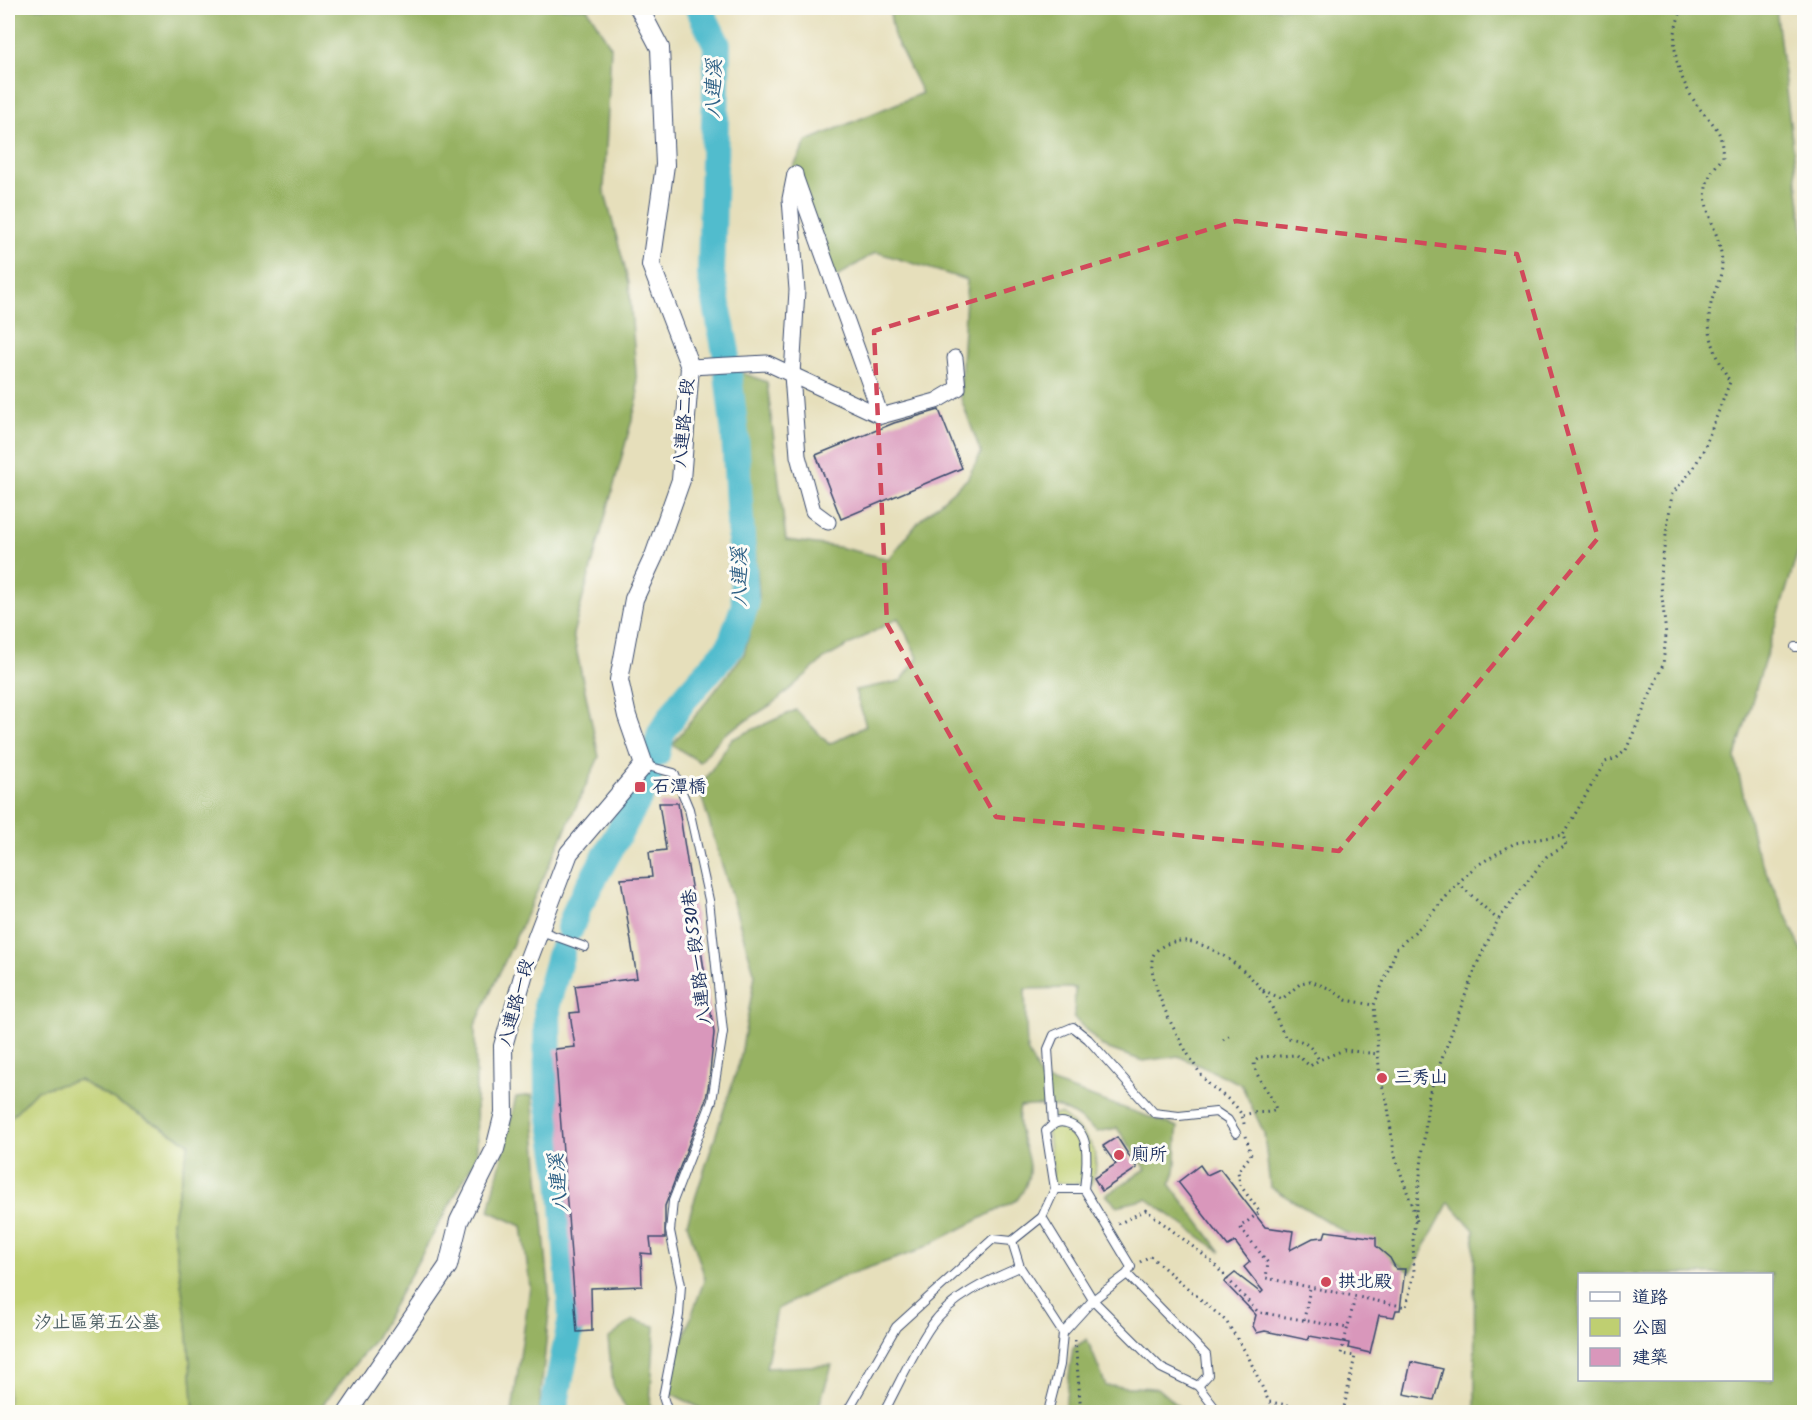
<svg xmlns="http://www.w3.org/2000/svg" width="1812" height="1420" viewBox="0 0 1812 1420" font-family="Kalam,'LXGW WenKai TC',sans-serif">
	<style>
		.green { fill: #bfcf71; stroke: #6d7f68; stroke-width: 1.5 }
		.forest { fill: #97b263; stroke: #597060; stroke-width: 1.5; fill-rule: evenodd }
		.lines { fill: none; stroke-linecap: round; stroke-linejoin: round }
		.river { stroke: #51bccd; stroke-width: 28 }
		.building { fill: #d997bb }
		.service-casing { stroke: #39496c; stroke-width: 10 }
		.minor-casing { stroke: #39496c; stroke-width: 17 }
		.tertiary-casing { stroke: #39496c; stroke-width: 20 }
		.path { stroke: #39496c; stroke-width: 3; stroke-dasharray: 1.5 4.5; stroke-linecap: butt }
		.service { stroke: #fff; stroke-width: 8 }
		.minor { stroke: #fff; stroke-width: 15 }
		.tertiary { stroke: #fff; stroke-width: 18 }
		.marked { fill: none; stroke: #d1495b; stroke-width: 4.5; stroke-dasharray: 12 8; stroke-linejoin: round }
		.poi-dot { fill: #d1495b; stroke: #fdfcf7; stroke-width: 2 }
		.labels { text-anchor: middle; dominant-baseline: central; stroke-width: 6; stroke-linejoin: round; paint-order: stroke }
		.street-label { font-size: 18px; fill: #1b2f5e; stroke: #fdfcf7 }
		.poi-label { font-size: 18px; fill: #1b2f5e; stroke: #fdfcf7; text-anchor: start }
		.park-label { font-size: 18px; fill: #4c5f64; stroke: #fdfcf7 }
		.water-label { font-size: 20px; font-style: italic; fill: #2e6085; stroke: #fdfcf7 }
	</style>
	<rect width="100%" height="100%" fill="#fdfcf7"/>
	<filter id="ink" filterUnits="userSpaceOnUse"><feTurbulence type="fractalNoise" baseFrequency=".0167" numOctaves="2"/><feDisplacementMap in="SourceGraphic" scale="12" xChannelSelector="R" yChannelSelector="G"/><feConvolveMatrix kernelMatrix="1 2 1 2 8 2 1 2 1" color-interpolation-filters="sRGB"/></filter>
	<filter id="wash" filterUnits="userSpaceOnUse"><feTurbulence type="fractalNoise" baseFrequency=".008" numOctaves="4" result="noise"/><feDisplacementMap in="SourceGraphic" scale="24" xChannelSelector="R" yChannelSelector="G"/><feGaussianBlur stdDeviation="1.35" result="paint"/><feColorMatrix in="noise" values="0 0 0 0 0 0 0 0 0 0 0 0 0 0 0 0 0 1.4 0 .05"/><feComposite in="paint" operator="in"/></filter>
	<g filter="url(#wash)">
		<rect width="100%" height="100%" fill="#e6dfbb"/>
		<g class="green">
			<path d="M79,1080L189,1143L172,1221L187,1324L194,1412H8V1120L37,1090Z"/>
			<path d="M1061,1114C1085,1135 1106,1150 1091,1184L1051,1183L1053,1170L1045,1116Z"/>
		</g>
		<g class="forest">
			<path d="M8,8H587L611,47L604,190L629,283L638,398L573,634L599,757L475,1026L477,1156L374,1340L317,1412H194L187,1324L172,1221L189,1143L79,1080L37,1090L8,1120Z"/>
			<path d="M889,8H1776L1804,238V532L1735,757L1755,847L1804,955V1412H1475L1474,1230L1449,1202L1411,1272L1270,1187L1264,1133L1241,1084L1178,1056L1143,1061L1103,1047L1074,1018L1075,988L1025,989L1027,1050L1041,1079L1178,1127C1174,1147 1180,1168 1170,1184L1221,1252L1147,1199L1117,1206L1106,1195L1146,1169L1117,1128L1097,1132C1067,1109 1059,1102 1020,1107C1011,1144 1047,1161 1017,1200L915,1252L844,1276L777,1309L766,1368L832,1365L817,1412H708L670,1393L674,1364L705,1278L687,1223L740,1060L755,975L699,788L732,739L796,710L829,744L866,726L855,690L901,681L918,658L898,618L824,659L774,703L723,735L700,762L672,745L744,654L759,596L740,372L767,382L786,540L838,547L889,559L920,520L967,479L981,453L960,396L967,280L876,252L829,282L787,179L807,141L922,93L894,36ZM1580,1274H1772V1380H1580Z"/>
			<path d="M532,1095L550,1302L539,1412H512L530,1287L522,1226L489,1211L516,1097Z"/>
			<path d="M633,1320L655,1326L650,1406L654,1412H628L613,1385L608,1339Z"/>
			<path d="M1087,1339L1106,1386L1157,1388L1185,1412H1064L1073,1348Z"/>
		</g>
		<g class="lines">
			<g class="river">
				<path d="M699,8L717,45L711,274L726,352"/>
				<path d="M656,754L661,733L683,700L730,647L745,605L735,435L728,373"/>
				<path d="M570,928L579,904L648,781"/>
				<path d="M553,1412L572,1318L562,1177L548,1094L547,1003L561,953"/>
			</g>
		</g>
		<g id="blocks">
			<g class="building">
				<path d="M939,410L962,468L841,519L816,455L894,423Z"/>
				<path d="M659,803H678L714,1033L709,1082L706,1099L665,1206V1238H650L652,1254L641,1253L642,1286L591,1288L592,1331L577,1332L555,1049L575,1047L570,1013L579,1012L575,986L637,978L621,879L652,877L649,852L666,850Z"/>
				<path d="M1117,1137L1137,1168L1102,1191L1094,1178L1116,1164L1103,1146Z"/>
				<path d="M1200,1165L1207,1175L1220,1169L1265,1227L1293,1231L1290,1250L1313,1238L1324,1237L1326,1231L1376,1238V1246L1390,1258L1396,1269H1405L1400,1310H1396L1394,1317L1379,1315L1370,1353L1348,1348L1349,1343L1310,1336L1308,1340L1265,1331L1257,1333L1253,1326L1256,1315L1224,1282L1235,1273L1261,1293L1263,1291L1244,1267L1250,1262L1235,1242L1228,1246L1178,1182Z"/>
				<path d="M1411,1362L1443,1369L1434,1400L1404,1394Z"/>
			</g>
		</g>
	</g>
	<g filter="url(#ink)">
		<use href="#blocks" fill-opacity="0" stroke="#39496c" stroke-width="1.5"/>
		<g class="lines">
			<defs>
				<g id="service">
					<path d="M1795,647H1804"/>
					<path d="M644,765L674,773L689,809L709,900L723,1032L712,1101L673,1201L670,1231L681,1285L679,1315L663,1397L668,1412"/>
					<path d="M541,931L585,947"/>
					<path d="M1053,1124L1048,1049L1054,1035L1073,1027L1088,1039L1154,1113L1179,1116L1216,1112L1228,1120L1236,1133"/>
					<path d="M1055,1189L1046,1131C1052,1125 1058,1120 1066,1123C1094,1130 1086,1168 1084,1189"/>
					<path d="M1042,1217L1055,1189H1084L1131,1267L1127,1274L1093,1300L1161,1368L1198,1386L1208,1375L1206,1355L1127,1274"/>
					<path d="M1012,1241L1042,1217L1093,1300L1063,1333"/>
					<path d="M1198,1386L1218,1412"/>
					<path d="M847,1412L896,1327L993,1239L1012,1241L1020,1267L1063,1333L1060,1365L1048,1412"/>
					<path d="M884,1412C899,1384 913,1352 931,1326C951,1297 989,1280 1020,1267"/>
				</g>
				<g id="minor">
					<path d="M795,174L790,199L797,290L792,375L798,456L813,511L828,522"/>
					<path d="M795,176L881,416"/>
					<path d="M690,367L767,363L881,416L936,401L958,388L955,358"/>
				</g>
				<path id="tertiary" d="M348,1412L448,1266L459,1221L495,1149L504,1113L503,1046L526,966L569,853L644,765L627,716L619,680L634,599L654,556L681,480L690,367L651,265L665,165L660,48L639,8"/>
			</defs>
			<use href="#service" class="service-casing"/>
			<use href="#minor" class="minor-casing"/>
			<use href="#tertiary" class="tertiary-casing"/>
			<g class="path">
				<path d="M1458,883L1498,920"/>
				<path d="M1263,990L1282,999L1301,983L1310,981L1331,989L1346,1000L1374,1005"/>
				<path d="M1223,1040L1230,1035"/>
				<path d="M1243,1116C1253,1110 1265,1115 1276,1110C1272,1093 1255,1079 1254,1062L1260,1057L1297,1055L1310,1066L1319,1060"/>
				<path d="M1244,1124C1242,1103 1217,1094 1206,1081C1189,1061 1141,976 1154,954C1160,944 1176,940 1187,941C1213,945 1245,968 1262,990C1273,1004 1277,1023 1286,1038C1303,1039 1312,1046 1319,1060L1344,1050L1377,1054"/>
				<path d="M1246,1136L1251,1155L1238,1171L1240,1185L1260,1212L1240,1227L1268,1263L1266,1278L1406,1307L1414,1273L1413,1239L1429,1094L1476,966L1498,920L1547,856L1566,846L1563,835"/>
				<path d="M1417,1221L1394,1153L1387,1100L1380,1079L1374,1005L1397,948L1420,927L1458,883L1476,866L1515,843L1563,835L1605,762L1617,758L1626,750L1663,665L1666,635L1660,576L1672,494L1693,469L1704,449L1730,382C1716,355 1703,331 1712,300C1715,289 1722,277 1722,265C1722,222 1684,198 1723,158C1722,150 1722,138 1718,131C1712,121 1703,114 1697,105C1677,76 1666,39 1683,8"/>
				<path d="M1118,1224L1146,1210L1210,1260L1258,1312L1347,1328"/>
				<path d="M1140,1262L1150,1256L1226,1321L1248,1356L1269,1402L1331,1412"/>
				<path d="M1304,1320L1310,1288"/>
				<path d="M1075,1340L1081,1412"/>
				<path d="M1343,1412L1355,1356L1341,1354L1355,1298"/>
			</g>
			<use href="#service" class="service"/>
			<use href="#minor" class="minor"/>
			<use href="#tertiary" class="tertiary"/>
		</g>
	</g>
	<path class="marked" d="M1236,221L1517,254L1598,538L1339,851L996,817L887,624L874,331Z"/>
	<g class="poi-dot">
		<rect x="634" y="781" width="12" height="12" rx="3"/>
		<circle cx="1382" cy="1078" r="6"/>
		<circle cx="1119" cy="1155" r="6"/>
		<circle cx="1326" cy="1282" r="6"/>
	</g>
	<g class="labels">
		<g class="street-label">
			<text transform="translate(685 423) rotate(-85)">八連路二段</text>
			<text transform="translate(698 957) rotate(-97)">八連路一段530巷</text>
			<text transform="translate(517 1003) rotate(-75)">八連路一段</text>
		</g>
		<g class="poi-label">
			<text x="652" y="787">石潭橋</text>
			<text x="1394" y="1078">三秀山</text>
			<text x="1131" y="1155">廁所</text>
			<text x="1338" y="1282">拱北殿</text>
		</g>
		<g class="park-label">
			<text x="97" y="1323">汐止區第五公墓</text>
		</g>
		<g class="water-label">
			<text transform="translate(715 89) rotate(-89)">八連溪</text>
			<text transform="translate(741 577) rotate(-91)">八連溪</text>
			<text transform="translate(560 1183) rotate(-96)">八連溪</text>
		</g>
	</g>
	<rect width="1812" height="1420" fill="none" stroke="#fdfcf7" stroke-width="30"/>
	<rect x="1578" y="1273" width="195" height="108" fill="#fdfcf7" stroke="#a3aaba" stroke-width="1.5"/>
	<rect x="1590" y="1292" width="30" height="9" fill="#ffffff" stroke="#a3aaba" stroke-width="1.5"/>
	<text x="1632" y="1303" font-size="18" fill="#1b2f5e">道路</text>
	<rect x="1590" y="1318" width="30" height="18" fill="#bfcf71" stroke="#a3aaba" stroke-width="1.5"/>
	<text x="1632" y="1333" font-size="18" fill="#1b2f5e">公園</text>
	<rect x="1590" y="1348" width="30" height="18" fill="#d997bb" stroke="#a3aaba" stroke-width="1.5"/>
	<text x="1632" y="1363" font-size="18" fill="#1b2f5e">建築</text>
</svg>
